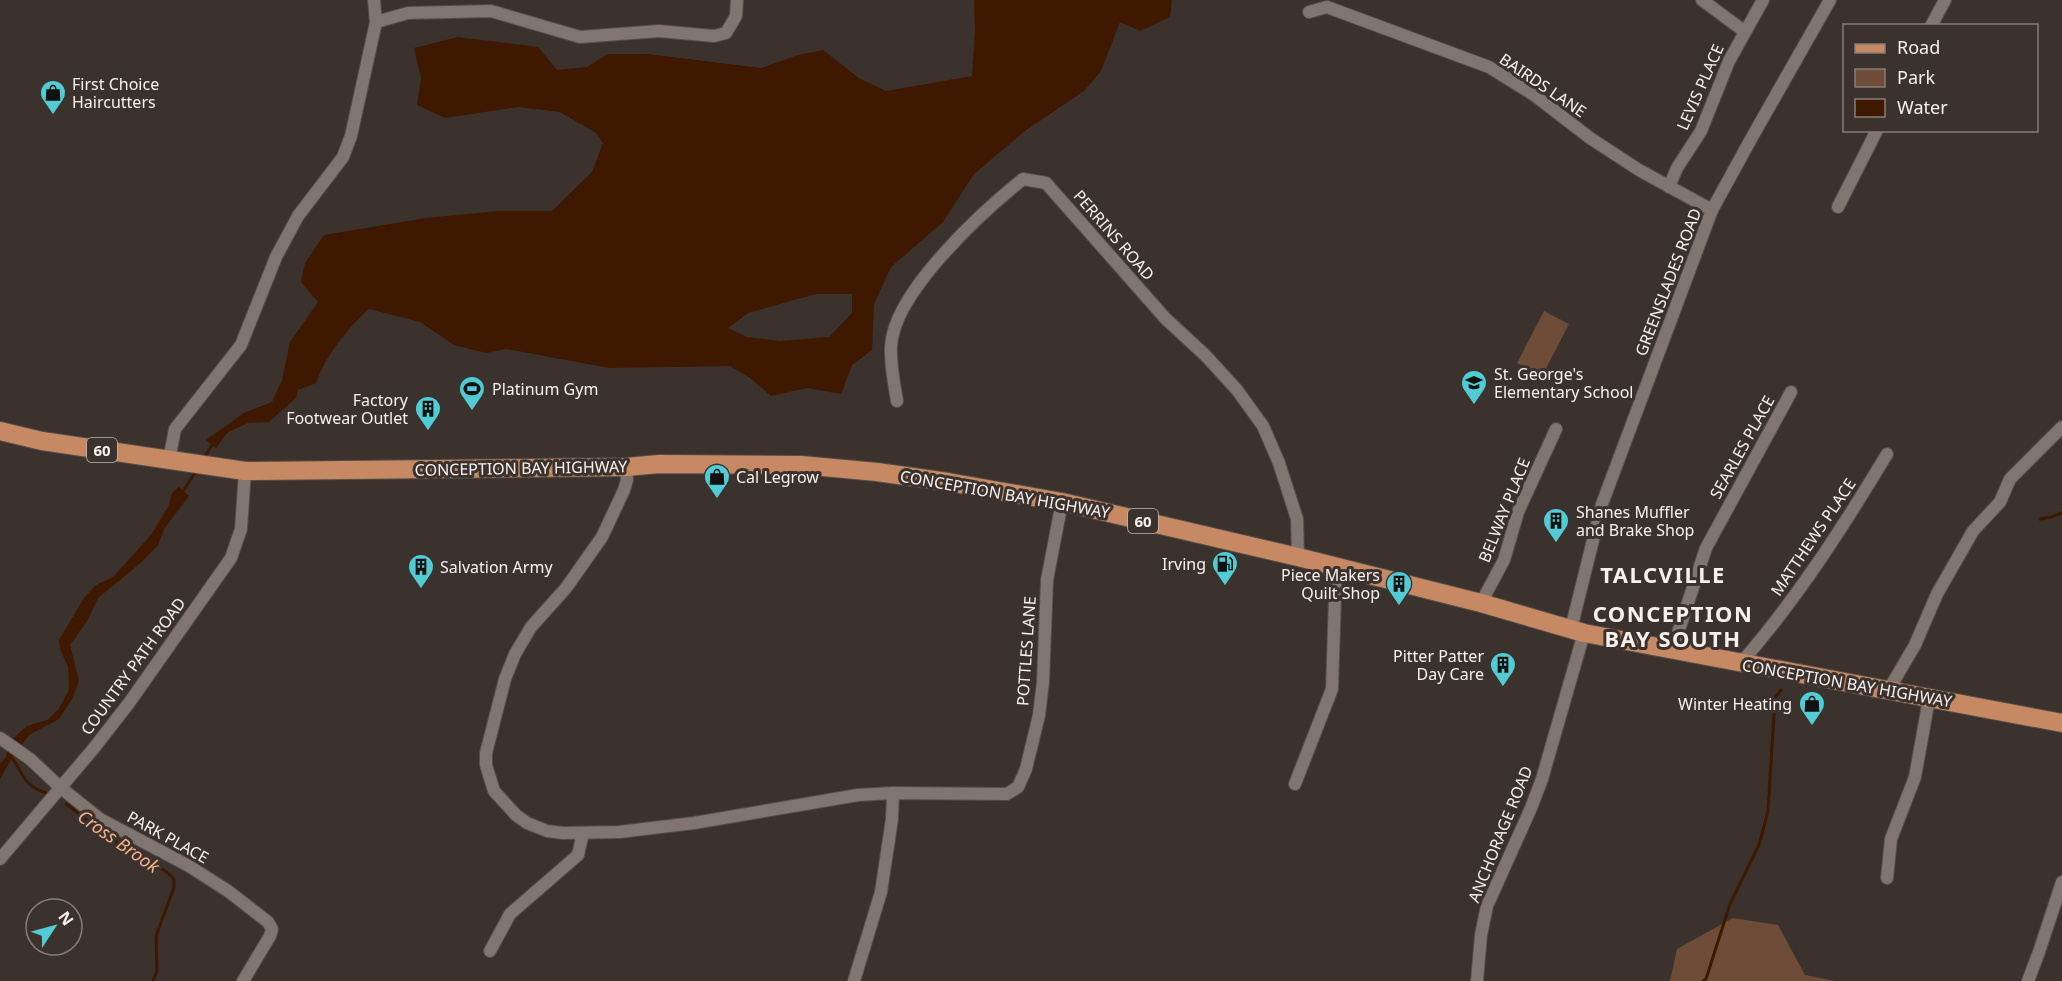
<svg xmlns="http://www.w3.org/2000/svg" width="2062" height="981" viewBox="0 0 2062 981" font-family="'Noto Sans',sans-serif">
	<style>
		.green { fill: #6e4c38 }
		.water { fill: #3f1800; fill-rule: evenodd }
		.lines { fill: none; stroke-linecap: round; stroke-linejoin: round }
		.stream { stroke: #3f1800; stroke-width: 3 }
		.street-casing { stroke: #554e49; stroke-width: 14 }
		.primary-casing { stroke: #554e49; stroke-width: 20 }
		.street { stroke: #80756f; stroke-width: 12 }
		.primary { stroke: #c78964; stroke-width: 18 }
		.labels { text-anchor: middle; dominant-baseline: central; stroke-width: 6; stroke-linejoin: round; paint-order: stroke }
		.shield { fill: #3b322d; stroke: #bfb8b4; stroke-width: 1.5 }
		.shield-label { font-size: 15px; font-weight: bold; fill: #f7f1ee }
		.poi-label { font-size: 16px; fill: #f7f1ee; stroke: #3b322d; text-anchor: start }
		.street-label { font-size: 16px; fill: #f7f1ee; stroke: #3b322d }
		.water-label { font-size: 18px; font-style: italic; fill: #f6b18a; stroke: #3b322d }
		.district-label { font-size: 22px; font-weight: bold; letter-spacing: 1.5px; fill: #f7f1ee; stroke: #3b322d }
	</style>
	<rect width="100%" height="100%" fill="#3b322d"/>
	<g class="green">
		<path d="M1544,311L1569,324L1542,376L1517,363Z"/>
		<path d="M1733,918L1778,925L1805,975L1835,981H1670L1677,949Z"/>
	</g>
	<g class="water">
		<path d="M974,0H1172L1170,17L1140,31L1120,22L1101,71L1084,91L1025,131L974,174L943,222L891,267L874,304L872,350L852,365L841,394L807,388L771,396L750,378L730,366L609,368L506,349L486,353L454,345L420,322L369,309C347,329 326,355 316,383L298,390L296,398L269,422L248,423L228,432L216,448L206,440L244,413L272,402L282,380L290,342L318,302L301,282L305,263L324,235L426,218L497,211H552L592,172L603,143L596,133L560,112L518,107L445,118L417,105L421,78L414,48L458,37L538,47L557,70L587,67L608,54H648L761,68L798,55L823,50L859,78L886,91L972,76L975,30ZM816,294H852V313L829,337L780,341L747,337L728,328L748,313Z"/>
		<path d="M179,487L189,496L164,529L158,545L143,561L98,598L87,621L70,645L79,681L72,699L59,719L29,735L12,758L0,779V764L6,757L10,741L27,726L47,720L58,710L69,690L68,667L60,649L59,640L84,598L96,585L113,577L151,535L168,507L172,493Z"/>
	</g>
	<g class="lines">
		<g class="stream">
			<path d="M204,458L212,445"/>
			<path d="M184,490L196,471"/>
			<path d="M2040,519L2051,517L2062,513"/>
			<path d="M12,758C24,775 23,785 46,793"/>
			<path d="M66,804C89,821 111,839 135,854C148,862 165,867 174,880V887L156,936L157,971L153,981"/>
			<path d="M1703,981L1706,979L1730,904L1759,845L1768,811L1775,698L1781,690"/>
		</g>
		<defs>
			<g id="street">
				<path d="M1702,0L1744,31"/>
				<path d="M1309,12L1327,7L1489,67L1534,95L1590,138L1639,170L1712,210"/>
				<path d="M376,22L408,13L491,11L580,37L659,31L714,36L726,33L736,16L737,0"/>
				<path d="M1931,26L1945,0"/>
				<path d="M1669,187L1677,168L1701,131L1729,61L1763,0"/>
				<path d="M1838,207L1877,130"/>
				<path d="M897,401C894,383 890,364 891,346C894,292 982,212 1023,179L1046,183L1165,318L1206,356L1237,390L1263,426L1279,463L1297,519L1298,557"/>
				<path d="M169,460L175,429L241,345L276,257L298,216L343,157L351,136L376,22L374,0"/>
				<path d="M626,467L627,480L624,490L602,537L566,588L531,627L515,654L505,679L486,753V765L494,791L516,815L527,823L547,831L563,833L619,832L694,823L858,795L893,793L1007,794L1018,787L1026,769L1039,715L1043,682L1047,580L1062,502"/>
				<path d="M1481,603L1504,560L1518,512L1556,429"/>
				<path d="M1571,629L1602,504L1712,210L1751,139L1830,0"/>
				<path d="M1672,651L1706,548L1791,392"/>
				<path d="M1740,664C1797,599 1843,527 1887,454"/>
				<path d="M1888,691L1915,645L1937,594L1973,531L2000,502L2010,479L2062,427"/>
				<path d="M0,738L30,759L61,788L100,819L189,866L228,891L268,922L272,929L270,936L243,981"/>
				<path d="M1295,784L1332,689L1336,566"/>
				<path d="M0,859L94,748L129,703L231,558L241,529L245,471"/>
				<path d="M1887,878L1891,839L1915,777L1929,699"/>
				<path d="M490,951L510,914L578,855L583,833"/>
				<path d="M854,981L881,892L892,819L893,793"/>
				<path d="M1477,981L1481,935L1487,906L1531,808L1542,779L1584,633"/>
				<path d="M2028,981L2039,952L2062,882"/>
			</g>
			<path id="primary" d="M0,431L42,441L245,471L626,467L659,464L801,465L877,472L948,482L1062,502L1298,557L1481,603L1584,633L2062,723"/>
		</defs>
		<use href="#street" class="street-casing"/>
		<use href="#primary" class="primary-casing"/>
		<use href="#street" class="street"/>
		<use href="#primary" class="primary"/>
	</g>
	<defs>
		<symbol id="shop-pin" viewBox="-11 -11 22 30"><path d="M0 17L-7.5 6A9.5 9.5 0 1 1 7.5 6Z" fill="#51ccd4" stroke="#3b322d"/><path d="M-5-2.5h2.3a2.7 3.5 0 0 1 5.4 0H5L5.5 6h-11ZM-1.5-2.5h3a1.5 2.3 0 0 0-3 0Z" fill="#111"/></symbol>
		<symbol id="school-pin" viewBox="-11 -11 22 30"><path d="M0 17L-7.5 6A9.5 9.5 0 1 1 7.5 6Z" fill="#51ccd4" stroke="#3b322d"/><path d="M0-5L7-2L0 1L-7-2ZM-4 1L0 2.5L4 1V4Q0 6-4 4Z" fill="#111"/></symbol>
		<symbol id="stadium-pin" viewBox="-11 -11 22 30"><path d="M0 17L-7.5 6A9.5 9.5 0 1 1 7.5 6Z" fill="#51ccd4" stroke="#3b322d"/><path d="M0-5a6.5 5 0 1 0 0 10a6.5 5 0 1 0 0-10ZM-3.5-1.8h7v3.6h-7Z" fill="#111"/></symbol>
		<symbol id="building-pin" viewBox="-11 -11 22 30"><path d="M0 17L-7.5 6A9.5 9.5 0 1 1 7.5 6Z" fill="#51ccd4" stroke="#3b322d"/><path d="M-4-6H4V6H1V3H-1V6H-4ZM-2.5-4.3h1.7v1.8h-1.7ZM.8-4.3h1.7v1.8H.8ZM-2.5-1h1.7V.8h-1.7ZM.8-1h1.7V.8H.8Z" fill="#111"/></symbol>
		<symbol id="fuel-pin" viewBox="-11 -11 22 30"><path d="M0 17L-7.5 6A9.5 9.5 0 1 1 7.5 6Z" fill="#51ccd4" stroke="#3b322d"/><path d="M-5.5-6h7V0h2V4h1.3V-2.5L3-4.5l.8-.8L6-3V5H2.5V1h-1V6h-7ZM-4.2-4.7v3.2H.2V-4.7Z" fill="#111"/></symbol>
	</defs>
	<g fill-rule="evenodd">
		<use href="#shop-pin" x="38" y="78" width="30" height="40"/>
		<use href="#school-pin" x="1459" y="368" width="30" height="40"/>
		<use href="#stadium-pin" x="457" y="374" width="30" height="40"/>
		<use href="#building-pin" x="413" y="394" width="30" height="40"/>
		<use href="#shop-pin" x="702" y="462" width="30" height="40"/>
		<use href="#building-pin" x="1541" y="506" width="30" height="40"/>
		<use href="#fuel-pin" x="1210" y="549" width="30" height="40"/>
		<use href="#building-pin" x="406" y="552" width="30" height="40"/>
		<use href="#building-pin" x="1384" y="569" width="30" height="40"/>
		<use href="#building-pin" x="1488" y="650" width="30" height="40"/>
		<use href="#shop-pin" x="1797" y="689" width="30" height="40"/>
	</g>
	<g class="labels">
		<g class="shield">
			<rect x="87" y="438" width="30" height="24" rx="4.5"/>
			<rect x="1128" y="509" width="30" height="24" rx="4.5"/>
		</g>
		<g class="shield-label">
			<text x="102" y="450">60</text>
			<text x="1143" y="521">60</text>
		</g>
		<g class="poi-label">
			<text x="72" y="84">First Choice<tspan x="72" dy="18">Haircutters</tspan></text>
			<text x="1494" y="374">St. George's<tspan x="1494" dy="18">Elementary School</tspan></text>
			<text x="492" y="389">Platinum Gym</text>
			<text x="408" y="400" text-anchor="end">Factory<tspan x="408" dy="18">Footwear Outlet</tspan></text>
			<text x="736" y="477">Cal Legrow</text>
			<text x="1576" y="512">Shanes Muffler<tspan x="1576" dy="18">and Brake Shop</tspan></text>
			<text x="1206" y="564" text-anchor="end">Irving</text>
			<text x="440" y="567">Salvation Army</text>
			<text x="1380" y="575" text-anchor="end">Piece Makers<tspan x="1380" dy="18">Quilt Shop</tspan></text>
			<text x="1484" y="656" text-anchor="end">Pitter Patter<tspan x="1484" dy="18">Day Care</tspan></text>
			<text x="1792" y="704" text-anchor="end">Winter Heating</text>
		</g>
		<g class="street-label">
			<text transform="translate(1543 85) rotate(34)">BAIRDS LANE</text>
			<text transform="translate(1700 87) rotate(-66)">LEVIS PLACE</text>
			<text transform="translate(1114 235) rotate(49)">PERRINS ROAD</text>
			<text transform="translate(1668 282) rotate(-69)">GREENSLADES ROAD</text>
			<text transform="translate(1742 447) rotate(-61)">SEARLES PLACE</text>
			<text transform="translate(521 468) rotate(-1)">CONCEPTION BAY HIGHWAY</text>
			<text transform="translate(1005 494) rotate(10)">CONCEPTION BAY HIGHWAY</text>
			<text transform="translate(1504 510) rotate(-68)">BELWAY PLACE</text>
			<text transform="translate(1813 537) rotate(-56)">MATTHEWS PLACE</text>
			<text transform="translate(1026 651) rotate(-86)">POTTLES LANE</text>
			<text transform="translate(133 666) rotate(-54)">COUNTRY PATH ROAD</text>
			<text transform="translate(1847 683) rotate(10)">CONCEPTION BAY HIGHWAY</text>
			<text transform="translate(1500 834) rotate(-68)">ANCHORAGE ROAD</text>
			<text transform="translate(168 837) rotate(29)">PARK PLACE</text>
		</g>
		<g class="water-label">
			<text transform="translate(119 841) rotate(35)">Cross Brook</text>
		</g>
		<g class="district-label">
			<text x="1663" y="574">TALCVILLE</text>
			<text x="1673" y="613">CONCEPTION<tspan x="1673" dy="25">BAY SOUTH</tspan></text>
		</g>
	</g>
	<rect x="1843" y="24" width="195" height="108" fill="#3b322d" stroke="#867e7a" stroke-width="1.5"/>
	<rect x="1855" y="44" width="30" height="9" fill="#c78964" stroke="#867e7a" stroke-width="1.5"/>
	<text x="1897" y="54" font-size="18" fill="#f7f1ee">Road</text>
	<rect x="1855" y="69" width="30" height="18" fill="#6e4c38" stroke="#867e7a" stroke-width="1.5"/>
	<text x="1897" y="84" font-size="18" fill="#f7f1ee">Park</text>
	<rect x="1855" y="99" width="30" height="18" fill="#3f1800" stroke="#867e7a" stroke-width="1.5"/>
	<text x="1897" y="114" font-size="18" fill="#f7f1ee">Water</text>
	<g transform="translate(54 927) rotate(54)"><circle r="28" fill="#3b322d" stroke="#867e7a" stroke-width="1.5"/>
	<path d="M0-4.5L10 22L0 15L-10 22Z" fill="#51ccd4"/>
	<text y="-9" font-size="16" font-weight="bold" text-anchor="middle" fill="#f7f1ee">N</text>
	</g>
</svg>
